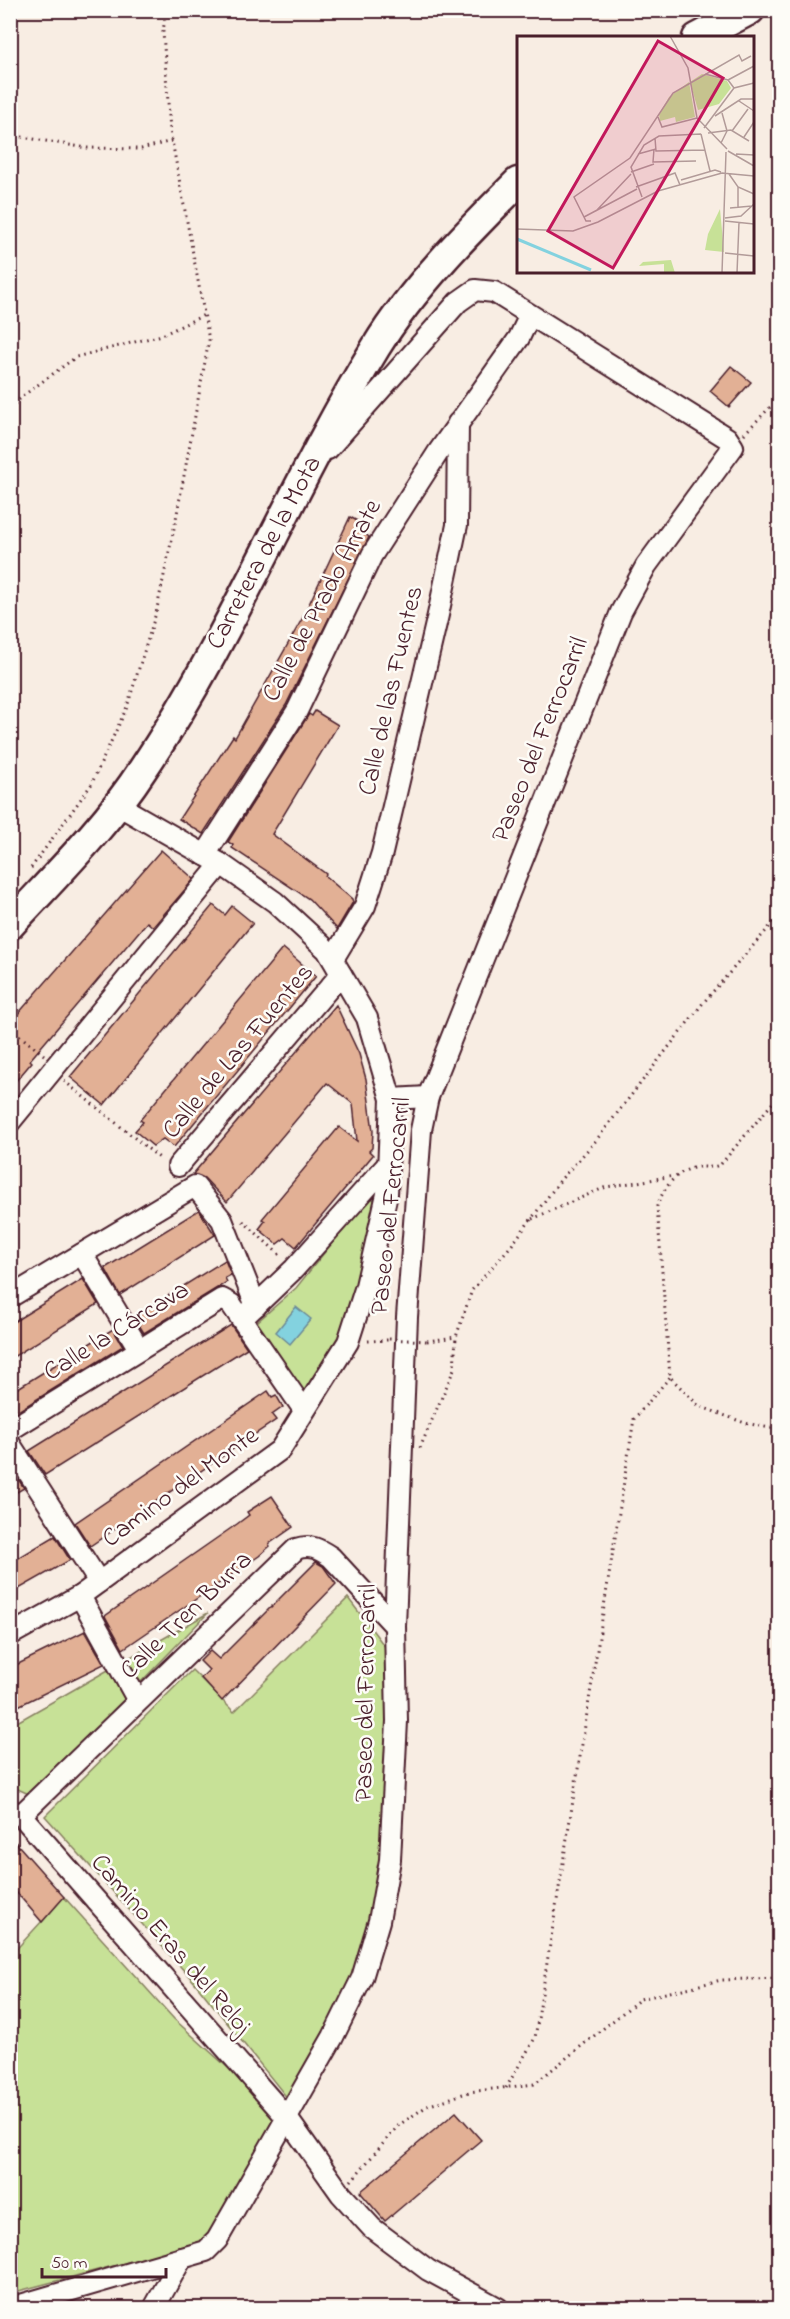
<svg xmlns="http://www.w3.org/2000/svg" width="790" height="2319" viewBox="0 0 790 2319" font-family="'Indie Flower',sans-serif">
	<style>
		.green { fill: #c7e197; stroke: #888061; stroke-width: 1.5 }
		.water { fill: #83d2df; stroke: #6c8a97; stroke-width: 1.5 }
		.building { fill: #e2b095; stroke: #4a1f2b; stroke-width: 1.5 }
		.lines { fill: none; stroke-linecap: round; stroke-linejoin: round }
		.street-casing { stroke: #4a1f2b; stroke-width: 24 }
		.secondary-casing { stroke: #4a1f2b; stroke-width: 33 }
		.path { stroke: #4a1f2b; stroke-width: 3; stroke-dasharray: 1.5 4.5; stroke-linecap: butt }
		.street { stroke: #fdfcf7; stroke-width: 20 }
		.secondary { stroke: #fdfcf7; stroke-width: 28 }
		.path-bridge { stroke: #4a1f2b; stroke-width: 3; stroke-dasharray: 1.5 4.5; stroke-linecap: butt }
		.labels { text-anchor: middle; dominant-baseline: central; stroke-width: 5; stroke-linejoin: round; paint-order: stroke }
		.street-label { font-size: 26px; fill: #4a1f2b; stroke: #fdfcf7 }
		.inset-river { fill: none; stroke: #83d2df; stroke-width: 3 }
		.inset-road { fill: none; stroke: #b29b99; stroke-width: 1.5 }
		.view { fill: #c2185b; fill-opacity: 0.15; stroke: #c2185b; stroke-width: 3 }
		.inset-edge { fill: none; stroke: #4a1f2b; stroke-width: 3 }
	</style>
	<rect width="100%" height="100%" fill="#f8ede3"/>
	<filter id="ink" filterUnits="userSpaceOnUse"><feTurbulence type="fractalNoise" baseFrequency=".0167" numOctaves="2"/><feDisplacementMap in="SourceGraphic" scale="12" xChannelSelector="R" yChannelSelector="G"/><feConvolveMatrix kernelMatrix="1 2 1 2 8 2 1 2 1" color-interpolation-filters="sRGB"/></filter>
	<g filter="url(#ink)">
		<g class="green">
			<path d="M369,1197L375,1200L361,1269L337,1352L306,1393L299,1392L256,1330L257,1322L296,1288Z"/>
			<path d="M348,1598L389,1652L387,1861L358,1977L288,2099L196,1984L45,1816L192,1670L234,1712Z"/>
			<path d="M208,1613L31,1795L11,1786L10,1726Z"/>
			<path d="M64,1897L174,2019L279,2114L211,2245L177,2249L11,2293L10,1956Z"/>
		</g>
		<path class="water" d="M296,1307L311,1319L290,1344L276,1332Z"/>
		<g class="building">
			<path d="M731,366L751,382L729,407L710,391Z"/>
			<path d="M350,517L368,527L365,534L369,537L286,705L203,834L179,819L233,736L235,738L302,619Z"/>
			<path d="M315,711L338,725L272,834L326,874L325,876L352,899L353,902L337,929L309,899L232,848L233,845L228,842L309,714L312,716Z"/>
			<path d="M161,850L194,879L153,927L147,922L30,1060L32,1062L10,1088V1023Z"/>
			<path d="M213,905L225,915L232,906L253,923L104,1105L70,1077Z"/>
			<path d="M283,948L316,976L174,1147L163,1139L153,1146L135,1131L143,1122L140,1120Z"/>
			<path d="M336,1005L359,1054L366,1079L373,1131L372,1148L369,1151L373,1155L296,1247L285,1238L277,1244L259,1229L265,1221L262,1219L339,1127L357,1141L353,1104L327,1083L227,1202L204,1178L193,1174Z"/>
			<path d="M199,1210L215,1235L120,1295L105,1268Z"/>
			<path d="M225,1260L231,1275L225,1278L227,1282L144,1333L134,1317Z"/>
			<path d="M83,1279L98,1304L10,1359V1324Z"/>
			<path d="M231,1325L247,1348L45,1475L29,1451Z"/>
			<path d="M113,1329L123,1346L10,1416V1393Z"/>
			<path d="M268,1391L272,1397L276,1395L283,1407L272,1415L276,1420L90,1546L75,1523Z"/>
			<path d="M10,1467L24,1488L10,1496Z"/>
			<path d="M272,1496L293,1527L269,1544L270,1546L259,1556L123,1649L105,1616L237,1524L249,1515L247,1512Z"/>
			<path d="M55,1536L70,1560L10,1594V1563Z"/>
			<path d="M316,1562L323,1566L336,1584L222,1701L201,1678L209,1670L200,1661L210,1651L219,1659Z"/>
			<path d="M85,1631L104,1664L10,1710V1668Z"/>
			<path d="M10,1836L64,1897L42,1922L10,1885Z"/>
			<path d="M456,2112L481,2140L385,2221L360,2192Z"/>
		</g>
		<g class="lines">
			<defs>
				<g id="street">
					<path d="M205,855L297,711L372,555L439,451L519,338L530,315"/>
					<path d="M333,959L365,906L382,853L438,615L457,525L458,423"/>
					<path d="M391,1099L428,1097"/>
					<path d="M10,1122L221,864"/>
					<path d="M178,1166L341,974"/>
					<path d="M82,1254L139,1349"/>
					<path d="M10,1297L195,1186L222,1220L256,1306"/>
					<path d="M248,1313L294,1269L388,1164"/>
					<path d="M10,1430L222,1299L231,1304L304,1410"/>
					<path d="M10,1444L99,1582"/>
					<path d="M80,1596L138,1701"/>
					<path d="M10,1635L80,1596L280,1450L348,1342L366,1286L387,1194L391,1099L367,1018L327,950L275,902L221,864L116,804"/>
					<path d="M10,1810L21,1815L287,2118L341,2194L372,2228L428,2270L498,2308"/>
					<path d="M21,1815L296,1549C311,1544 319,1549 331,1557L395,1626"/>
					<path d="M10,2308L206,2251L217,2240L333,2037L362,1978L379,1921L390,1860L397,1721L395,1626L407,1317L421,1130L428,1097L621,612L646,566L733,447L727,438L494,292L475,290L458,302L328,449"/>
					<path d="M154,2308L182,2258"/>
				</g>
				<g id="secondary">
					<path d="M697,38L750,10"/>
					<path d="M10,925C56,875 106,826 143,769C233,635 292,484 376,347C413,287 469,231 518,182"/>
				</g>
			</defs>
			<use href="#street" class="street-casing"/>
			<use href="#secondary" class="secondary-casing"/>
			<g class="path">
				<path d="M10,135L87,148L141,149L172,141"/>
				<path d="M10,408L24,395L76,357L162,335L204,315"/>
				<path d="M744,434L780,397"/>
				<path d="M31,868L91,785L127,707L156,613L176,519L209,340L170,130L163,32L166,10"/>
				<path d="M10,1028L44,1055"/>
				<path d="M64,1081L162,1160"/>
				<path d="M780,1094L721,1164C710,1170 704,1165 693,1168C674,1173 664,1188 657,1206L670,1377L699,1406L745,1423L780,1430"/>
				<path d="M532,1219L606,1187L674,1176"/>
				<path d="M243,1221L282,1257"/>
				<path d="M368,1341L388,1340"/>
				<path d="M427,1341L456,1337"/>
				<path d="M420,1448L454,1369L456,1337L472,1290L511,1246L562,1178L594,1143L703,1003L780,915"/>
				<path d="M506,2088L535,2038L634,1419L670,1377"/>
				<path d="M351,2181L399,2125L427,2106L469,2092L534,2084L640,1999L721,1980L780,1978"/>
			</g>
			<use href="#street" class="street"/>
			<use href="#secondary" class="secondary"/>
			<path class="path-bridge" d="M389,1339L427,1341"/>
		</g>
	</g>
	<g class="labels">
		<g class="street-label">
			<text transform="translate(265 553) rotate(-62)">Carretera de la Mota</text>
			<text transform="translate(323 601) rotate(-62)">Calle de Prado Arrate</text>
			<text transform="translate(392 691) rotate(-77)">Calle de las Fuentes</text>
			<text transform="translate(541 740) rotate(-68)">Paseo del Ferrocarril</text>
			<text transform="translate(239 1052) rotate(-50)">Calle de Las Fuentes</text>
			<text transform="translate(392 1206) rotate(-84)">Paseo del Ferrocarril</text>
			<text transform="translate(117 1332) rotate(-32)">Calle la Cárcava</text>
			<text transform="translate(181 1488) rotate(-36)">Camino del Monte</text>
			<text transform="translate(187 1616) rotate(-44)">Calle Tren Burra</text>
			<text transform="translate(367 1693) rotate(-89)">Paseo del Ferrocarril</text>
			<text transform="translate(170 1945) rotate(49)">Camino Eras del Reloj</text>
		</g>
	</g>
	<g transform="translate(517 36)">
		<rect width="237" height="237" fill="#f8ede3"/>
		<path d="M185,38L210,45L214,52L202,68L181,74L173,46ZM172,46L178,81L159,86L158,81L143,85L142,78L152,61ZM203,173L207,216L188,214L191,198ZM154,224L158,237H147V228L122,230L126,226Z" fill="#c7e197"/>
		<path class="inset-river" d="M0,203L74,234"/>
		<path class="inset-road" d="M153,0L171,32L180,82L210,113M188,38L211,44L217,52M211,44L237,30M222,65L237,75M198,80L224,63H237M141,81L145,91L180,82M187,92L217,52L237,47M215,95L231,73M191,97L214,94L232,105M184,98L193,135M227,101L237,86M138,102L139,115L188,114M204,107L210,95L205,77M137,113L136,126L179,125M211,115L237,130M121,118L139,113M219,118L237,119M114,136L137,128M212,138L221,151L237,158M164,144L198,134L204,136M119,151L158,137L163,149M125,161L114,131L127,109L142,100L184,98M221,171V151M213,172L235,170M79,175L114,138M67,181L120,153M208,182L224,180L237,168M74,185H69L57,161L113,122L156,57L222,19L225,25L234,20M208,185L237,188M0,193L56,195L81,186L141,155L205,137L237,140M208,217L237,220M205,237L209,116M220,237L222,186"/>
		<path class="view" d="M141,5L206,42L96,232L31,195Z"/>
		<rect width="237" height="237" class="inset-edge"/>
	</g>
	<rect width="790" height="2319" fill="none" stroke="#fdfcf7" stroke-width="36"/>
	<rect x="18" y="18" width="754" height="2283" fill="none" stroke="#4a1f2b" stroke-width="2" filter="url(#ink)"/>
	<path d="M42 2268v9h124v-9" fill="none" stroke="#4a1f2b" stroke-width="3"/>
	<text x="51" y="2268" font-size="18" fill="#4a1f2b" stroke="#fdfcf7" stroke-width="4.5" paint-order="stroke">50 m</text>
</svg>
